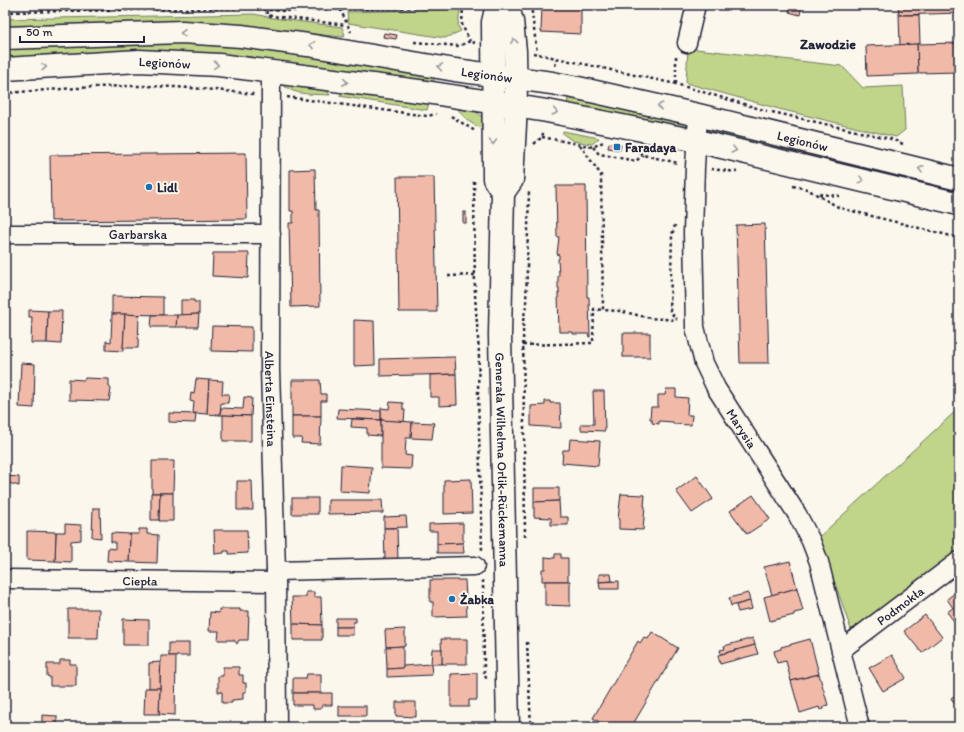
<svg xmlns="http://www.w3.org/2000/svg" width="964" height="732" viewBox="0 0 964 732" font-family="Itim,sans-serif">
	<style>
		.green { fill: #c0d58a; stroke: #717c62 }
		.building { fill: #f1b9a7; stroke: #22223b }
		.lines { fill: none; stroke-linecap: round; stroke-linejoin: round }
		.minor-casing { stroke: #22223b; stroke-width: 21 }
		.tertiary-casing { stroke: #22223b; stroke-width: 25 }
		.path { stroke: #22223b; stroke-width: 2.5; stroke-dasharray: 3 3; stroke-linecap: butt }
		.minor { stroke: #fbf7ec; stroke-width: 18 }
		.tertiary { stroke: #fbf7ec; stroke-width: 22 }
		.oneway { stroke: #99979c }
		.poi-dot { fill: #1f6fb2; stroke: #fbf7ec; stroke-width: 1.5 }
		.labels { text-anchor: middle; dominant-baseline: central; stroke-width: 4; stroke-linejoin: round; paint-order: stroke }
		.street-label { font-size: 13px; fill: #22223b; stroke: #fbf7ec }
		.poi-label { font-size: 13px; font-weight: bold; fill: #22223b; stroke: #fbf7ec; text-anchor: start }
		.neighbourhood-label { font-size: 14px; font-weight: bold; fill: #22223b; stroke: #fbf7ec }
	</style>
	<rect width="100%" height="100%" fill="#fbf7ec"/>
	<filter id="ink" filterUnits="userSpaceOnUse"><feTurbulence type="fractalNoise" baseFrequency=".025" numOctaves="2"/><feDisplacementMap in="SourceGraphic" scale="8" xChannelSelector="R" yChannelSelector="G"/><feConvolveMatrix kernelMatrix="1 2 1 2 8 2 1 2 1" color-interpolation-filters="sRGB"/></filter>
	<g filter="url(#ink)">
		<g class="green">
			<path d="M456,9L460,10L458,26L461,31L445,38L348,23L347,12Z"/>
			<path d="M254,14L273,18L342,27L345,35L343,37L244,27L5,29V19Z"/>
			<path d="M171,43L246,45L435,75L433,85L5,60V46Z"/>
			<path d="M688,48L842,66L863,88L903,86L905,130L896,137L779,109L686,83Z"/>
			<path d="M285,83L323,88L328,92L330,95C315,94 295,96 283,85Z"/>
			<path d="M344,91L429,103L427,110L339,96Z"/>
			<path d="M568,98L688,122L686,129L567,106Z"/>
			<path d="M457,106C473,110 483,110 486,129C474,127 462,118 457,106Z"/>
			<path d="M709,127L901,174L912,180V182L706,134L705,132Z"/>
			<path d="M563,131L599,138L592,144L573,141L563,134Z"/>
			<path d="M959,408V564L858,650L819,537Z"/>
		</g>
		<g class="building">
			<path d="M542,5H581V34L541,32Z"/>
			<path d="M791,5H802L800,15L789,12Z"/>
			<path d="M898,5H959V13L899,15Z"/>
			<path d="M899,15H919L920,44L900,45Z"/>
			<path d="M384,33L397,35L396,39L383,37Z"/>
			<path d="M959,43V72L918,73L917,44Z"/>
			<path d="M917,44L918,74L867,76L866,46Z"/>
			<path d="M609,143L621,145L620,150L608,148Z"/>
			<path d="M246,153L247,219L51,221L50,155Z"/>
			<path d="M315,169L316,210H319L320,306L291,307L289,223H293V211H290V170Z"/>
			<path d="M397,177H434L437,312H399Z"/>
			<path d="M556,186H586L587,297H589L590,337H589L588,334H573V332H559L558,293H559V288H558V275H559L558,259H559V255L557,254L559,237H557Z"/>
			<rect x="463" y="212" width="3" height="11"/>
			<path d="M765,224L769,363H740L736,225Z"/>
			<path d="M213,253H249L248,278L212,276Z"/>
			<rect x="5" y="294" width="3" height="15"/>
			<path d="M112,296L163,297V315L112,314Z"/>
			<path d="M181,300H194V302H199V314L181,315Z"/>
			<path d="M29,310L48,311L47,343H31L32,317H29Z"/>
			<path d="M48,311H62L61,344L47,343Z"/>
			<path d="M112,314H125L123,351L106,350V341L111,342Z"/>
			<path d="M125,314L139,315L138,348H123Z"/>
			<path d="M199,314L198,327H176L177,315Z"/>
			<path d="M152,315H177L176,327H151Z"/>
			<path d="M354,320L374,321L375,365L354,366Z"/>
			<path d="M212,326L252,327V352L211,351Z"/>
			<rect x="623" y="333" width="27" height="24"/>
			<path d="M455,357L456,374L380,376V359Z"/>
			<path d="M21,363L35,364L34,408L19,407Z"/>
			<path d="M456,374L457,405L439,406V397H430V375Z"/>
			<path d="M85,378L109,379V386L111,389L109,401L69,400V379L84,380Z"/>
			<path d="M196,379L209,380L207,414L193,413L194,402L190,401L191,393L194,394Z"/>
			<path d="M209,380L223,381L222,394H229L228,403H221L220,415L207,414Z"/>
			<path d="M292,380H320L321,394H326V401H321V416H292Z"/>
			<path d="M666,389H676V397L688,398L687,415H692L691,425L673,424V422L659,421V424L652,423V419H650L651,407H658V395H665Z"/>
			<path d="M593,391H604L605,431L581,430V424H594Z"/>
			<path d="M244,397L252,398L251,416L220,415L221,408L243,409Z"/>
			<path d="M545,401H550V403H560L561,428L531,426V406L545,405Z"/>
			<path d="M390,402L403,403V410H405L404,422L381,420V408L389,409Z"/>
			<path d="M338,409L381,411V420L337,418Z"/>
			<path d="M169,413L196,414L195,423L169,422Z"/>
			<path d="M223,415L251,416V441H223Z"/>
			<path d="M292,416H321L320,444L301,443L302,438H292Z"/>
			<path d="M352,419L381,420V436L367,435V428L351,427Z"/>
			<path d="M381,420L412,422L411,438H406L405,455L412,456L411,469L381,468Z"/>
			<path d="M412,422L434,423L432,439L411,438Z"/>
			<path d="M570,439L600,441L598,466L562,463L563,450H569Z"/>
			<path d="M152,461H174L173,493H152Z"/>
			<path d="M341,465L372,467L370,493L340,491Z"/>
			<path d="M5,476L19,477V486L5,482Z"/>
			<path d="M697,476L713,499L692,513L676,491Z"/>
			<path d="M471,479L472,513L444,514V480Z"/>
			<path d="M237,481H252L253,510H237Z"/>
			<path d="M534,488H559V501L534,502Z"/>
			<path d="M151,493H160L159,520H151Z"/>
			<path d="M160,493H173V521H159Z"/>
			<path d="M621,494L645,495L644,506H645L643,530L619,529V519H618Z"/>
			<path d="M753,495L770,519L747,534L730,511Z"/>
			<rect x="292" y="498" width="26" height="16"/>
			<path d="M328,500H382L383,513L328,514Z"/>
			<path d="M559,501L560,517H568V525H551V518L534,517V502Z"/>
			<path d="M93,508H100L101,538L92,537Z"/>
			<path d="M406,516L407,527L384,528V517Z"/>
			<path d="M463,523V543L437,544V531H429V524Z"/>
			<path d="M65,524L81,525V540L71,541V562L55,561L56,532H65Z"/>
			<path d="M384,528H397L398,561H385Z"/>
			<path d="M139,529H147V534L158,535L157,563L129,562L130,534H139Z"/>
			<path d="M214,530H247L248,553L229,554V551H224V553L215,554Z"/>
			<path d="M27,531L56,532L55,561L27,560Z"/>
			<path d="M111,533L130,534L129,562L107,561L108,548L115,549V542H111Z"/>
			<path d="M463,543L464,553H437V544Z"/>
			<path d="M555,554H561V558H568V581H542V569H545V557L555,558Z"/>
			<path d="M790,561L797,588L772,595L764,567Z"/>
			<path d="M599,574H611L612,581L599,582Z"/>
			<path d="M430,580H465L467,616L433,617V602H430Z"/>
			<path d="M545,581H570V606L545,605Z"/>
			<path d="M619,581V589H600L599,582Z"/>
			<path d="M797,588L803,611L794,613V615L770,621L764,597Z"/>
			<path d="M959,590V622L956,624L947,612L953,608L947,599Z"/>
			<path d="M306,592H314V597H321L322,625L293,624L292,597H306Z"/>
			<path d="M748,593L750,601L731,606L729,598Z"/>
			<path d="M750,601L752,609L738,612L736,605Z"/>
			<path d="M68,609H99L98,638H68Z"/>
			<path d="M219,609H240V611H249L248,640H239L237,644L234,640H218L219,631H209L210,612L219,613Z"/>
			<path d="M925,615L942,637L922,653L904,631Z"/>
			<path d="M336,618H356V622H353V627H336Z"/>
			<path d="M123,619L149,620V645H123Z"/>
			<path d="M293,624L322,625V640H293Z"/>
			<rect x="336" y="627" width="17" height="8"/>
			<path d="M405,629V646L386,647L385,630Z"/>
			<path d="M652,632L678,648L632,726L630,725L628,727H607L593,718L638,641L640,643L644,637L648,639Z"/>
			<path d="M753,638L755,645L721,654L720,650L725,649L724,646Z"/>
			<path d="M441,639H467V664H442Z"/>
			<path d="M810,639L819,674L791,681L786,661L777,663L774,651L781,649V647Z"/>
			<rect x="169" y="643" width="20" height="13"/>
			<path d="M755,645L758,654L720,664L718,655Z"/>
			<path d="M403,646V668L387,669L386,647Z"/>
			<path d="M432,649H442V664H431Z"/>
			<path d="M892,655L906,678L883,691L869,668Z"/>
			<path d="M161,656H176L175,715L159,714Z"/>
			<path d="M60,660H70V664H76V686H50V677L47,676V664H60Z"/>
			<path d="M160,662V688H149V663Z"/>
			<path d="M431,664L432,675L387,677V669L403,668V666Z"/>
			<path d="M223,667H239V675H243V683H246V692H243V699L232,700V703H222V692H218V676H223Z"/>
			<path d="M477,673V700H469V707H451V674Z"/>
			<path d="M307,674H321V693H293V678H306Z"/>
			<path d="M819,674L828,705L824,706V709L820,710L819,707L800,713L791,681Z"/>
			<path d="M145,688H160L159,714H144Z"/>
			<path d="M293,693H332V705H322L321,709H313V705H293Z"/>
			<path d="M959,693V711L951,698Z"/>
			<path d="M396,702H416V717L396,716Z"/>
			<rect x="339" y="706" width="27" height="10"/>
			<path d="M42,715L57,716V727H42Z"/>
		</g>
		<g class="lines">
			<defs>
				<g id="minor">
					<path d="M687,43L696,5"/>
					<path id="s1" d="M271,72L270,369L276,571L277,727"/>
					<path id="s2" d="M698,115L695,167L693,233L695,327L704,363L716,388L797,514L811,541L819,562L860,727"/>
					<path id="s3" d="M5,234H271"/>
					<path d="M276,571L475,566"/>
					<path id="s4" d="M5,579L276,582"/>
					<path id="s5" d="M841,650L959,561"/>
				</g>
				<g id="tertiary">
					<path id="s6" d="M497,5L493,22L494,179L503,193L500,335L508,727"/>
					<path id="s7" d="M5,38L182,32L241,36L308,45L455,70L552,83L578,88L698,115L959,179"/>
					<path id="s8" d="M5,69L139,61L219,65L426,92L547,111L697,141L959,204"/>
					<path d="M503,193L512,180L516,106L515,51L512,21L507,5"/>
				</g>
			</defs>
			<use href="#minor" class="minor-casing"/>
			<use href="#tertiary" class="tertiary-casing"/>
			<g class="path">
				<path d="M266,5L267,15L272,16L346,25"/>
				<path d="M463,5L462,25L470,41"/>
				<path d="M531,5L537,53"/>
				<path d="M340,9L351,32"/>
				<path d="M5,12L243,8L284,11L463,6"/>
				<path d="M414,42L459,46L470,41L475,43"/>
				<path d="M533,53L676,84L767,111"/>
				<path d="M676,56V84"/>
				<path d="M555,66L557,58"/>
				<path d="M5,93C49,90 94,86 139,86C177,86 216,90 254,94"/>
				<path d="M287,97L427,116L436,114"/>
				<path d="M772,112L891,139L903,144"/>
				<path d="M451,116L475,131"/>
				<path d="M542,137L593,147L603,142"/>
				<path d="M534,144L542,137L544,130"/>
				<path d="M580,145L601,175L603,310L620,311L650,318L677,320"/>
				<path d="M593,147L599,154L636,161L643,155"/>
				<path d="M635,148L643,155L678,163"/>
				<path d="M711,169L737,172"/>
				<path d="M474,181L475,295L479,353L478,391L482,551"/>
				<path d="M793,186L807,189L840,208L959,238"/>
				<path d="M819,194L840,196"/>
				<path d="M675,225L672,235L670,312L677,319"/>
				<path d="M448,276L475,275"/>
				<path d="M523,345L593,343L594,309L603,310"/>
				<path d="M525,537L523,321L526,306L529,190"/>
				<path d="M483,580L484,672L487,681"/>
				<path d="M527,642L531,727"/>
			</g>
			<use href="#minor" class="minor"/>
			<use href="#tertiary" class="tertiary"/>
		</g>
		<defs><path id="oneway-chevron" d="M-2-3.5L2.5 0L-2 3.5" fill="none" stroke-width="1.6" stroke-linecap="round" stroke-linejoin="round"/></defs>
		<g class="oneway">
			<use href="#oneway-chevron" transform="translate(183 33) rotate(-178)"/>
			<use href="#oneway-chevron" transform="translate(514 41) rotate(-96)"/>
			<use href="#oneway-chevron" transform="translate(312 45) rotate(-171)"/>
			<use href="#oneway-chevron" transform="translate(216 65) rotate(4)"/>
			<use href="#oneway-chevron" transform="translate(44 67) rotate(-4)"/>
			<use href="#oneway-chevron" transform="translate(440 67) rotate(-170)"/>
			<use href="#oneway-chevron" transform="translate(345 82) rotate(8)"/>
			<use href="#oneway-chevron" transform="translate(660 106) rotate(-167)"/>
			<use href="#oneway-chevron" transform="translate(555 112) rotate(11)"/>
			<use href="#oneway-chevron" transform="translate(493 142) rotate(89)"/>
			<use href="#oneway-chevron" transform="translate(734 150) rotate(14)"/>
			<use href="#oneway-chevron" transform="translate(921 169) rotate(-166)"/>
			<use href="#oneway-chevron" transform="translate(861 180) rotate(14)"/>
		</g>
	</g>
	<g class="poi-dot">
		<rect x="613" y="143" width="8" height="8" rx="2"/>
		<circle cx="149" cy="187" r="4"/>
		<circle cx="452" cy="599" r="4"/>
	</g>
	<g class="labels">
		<g class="street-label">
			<text stroke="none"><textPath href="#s8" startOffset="160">Legionów</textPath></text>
			<text stroke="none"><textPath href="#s7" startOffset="485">Legionów</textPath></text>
			<text stroke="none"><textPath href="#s7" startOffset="808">Legionów</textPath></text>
			<text stroke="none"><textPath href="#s3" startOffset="133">Garbarska</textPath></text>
			<text stroke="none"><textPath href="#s1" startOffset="327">Alberta Einsteina</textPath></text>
			<text stroke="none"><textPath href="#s2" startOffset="325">Marysia</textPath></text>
			<text stroke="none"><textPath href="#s6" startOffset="458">Generała Wilhelma Orlik-Rückemanna</textPath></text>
			<text stroke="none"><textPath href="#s4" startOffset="135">Ciepła</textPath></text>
			<text stroke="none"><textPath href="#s5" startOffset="74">Podmokła</textPath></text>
		</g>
		<g class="poi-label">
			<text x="625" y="147">Faradaya</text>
			<text x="157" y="187">Lidl</text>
			<text x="460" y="599">Żabka</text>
		</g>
		<g class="neighbourhood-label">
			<text x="828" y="44">Zawodzie</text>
		</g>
	</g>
	<rect width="964" height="732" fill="none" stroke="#fbf7ec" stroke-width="20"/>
	<rect x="10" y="10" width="944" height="712" fill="none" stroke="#22223b" stroke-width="1.5" filter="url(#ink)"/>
	<path d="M20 36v6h124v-6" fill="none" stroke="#22223b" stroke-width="2"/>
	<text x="26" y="36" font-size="12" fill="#22223b" stroke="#fbf7ec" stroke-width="3" paint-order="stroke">50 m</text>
</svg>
